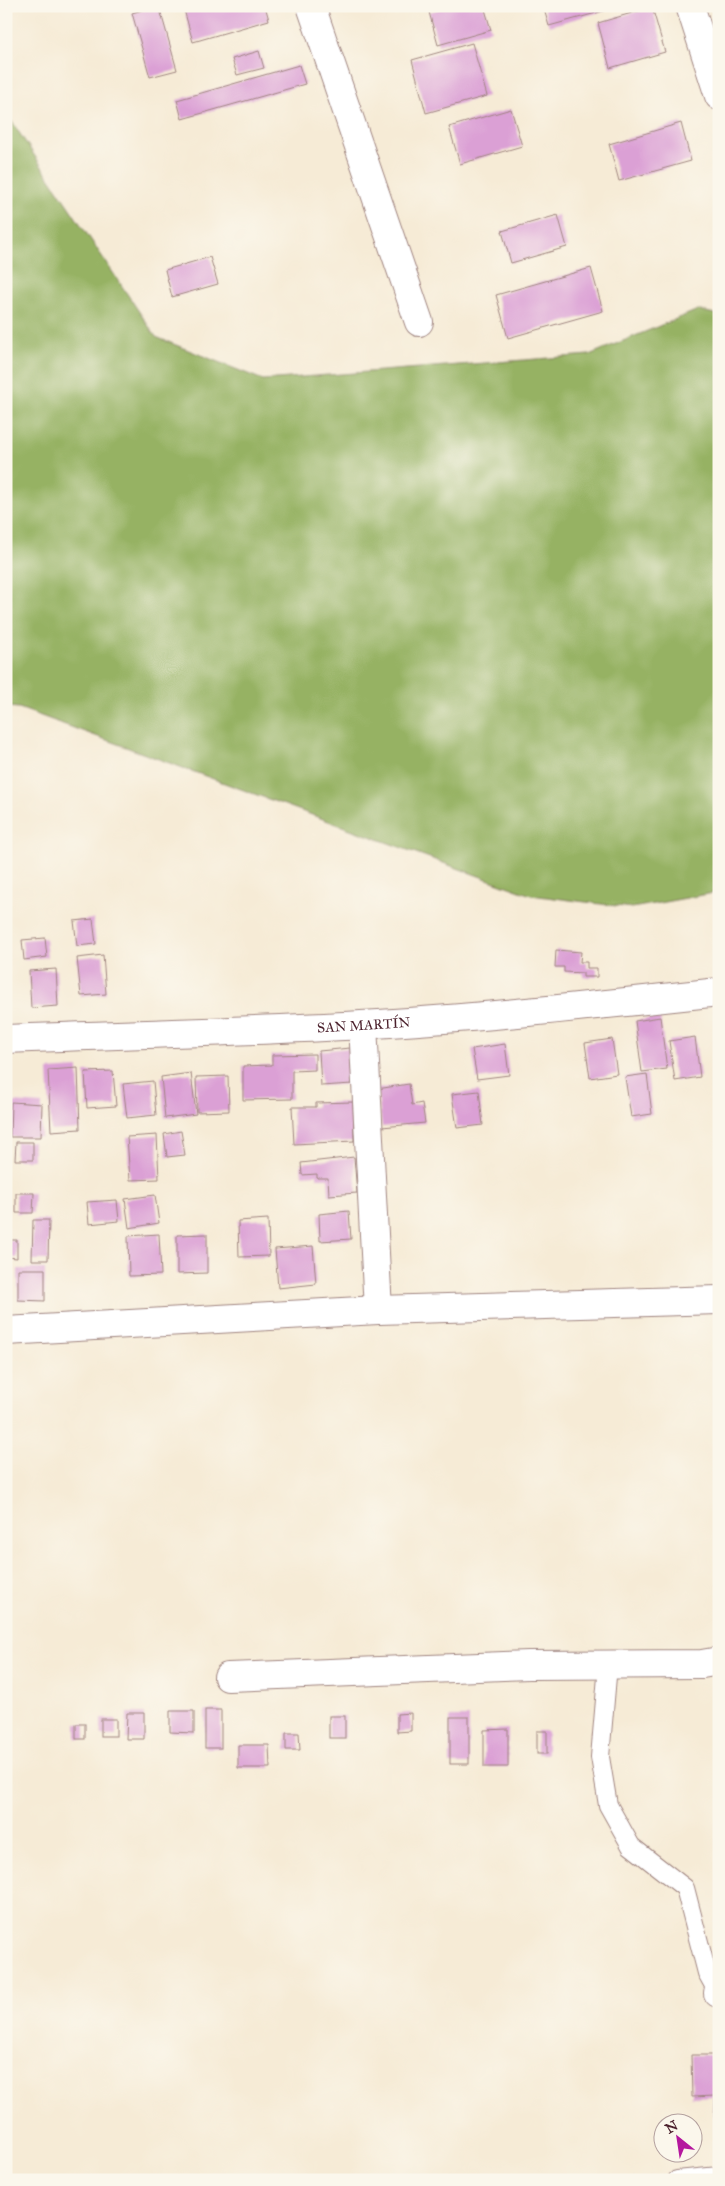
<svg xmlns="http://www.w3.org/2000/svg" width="725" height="2186" viewBox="0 0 725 2186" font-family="'IM FELL Great Primer',serif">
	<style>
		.forest { fill: #96b264; stroke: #706848 }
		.building { fill: #dba0d5 }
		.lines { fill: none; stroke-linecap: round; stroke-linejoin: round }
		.lane-casing { stroke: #a08580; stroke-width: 20 }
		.street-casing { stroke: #a08580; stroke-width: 30 }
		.lane { stroke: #fff; stroke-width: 18 }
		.street { stroke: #fff; stroke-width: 28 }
		.labels { text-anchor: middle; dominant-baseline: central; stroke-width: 4; stroke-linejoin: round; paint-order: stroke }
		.street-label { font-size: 14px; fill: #4a1f2b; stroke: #fbf7ec }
	</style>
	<rect width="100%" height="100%" fill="#fbf7ec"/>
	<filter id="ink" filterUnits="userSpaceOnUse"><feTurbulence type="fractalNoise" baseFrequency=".02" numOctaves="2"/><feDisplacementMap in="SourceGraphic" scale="10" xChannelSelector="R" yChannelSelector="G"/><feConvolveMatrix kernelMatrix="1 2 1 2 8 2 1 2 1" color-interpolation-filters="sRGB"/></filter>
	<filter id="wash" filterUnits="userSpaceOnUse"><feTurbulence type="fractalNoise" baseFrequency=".0096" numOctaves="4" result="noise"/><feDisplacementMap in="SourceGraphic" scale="20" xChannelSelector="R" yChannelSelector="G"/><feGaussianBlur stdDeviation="1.12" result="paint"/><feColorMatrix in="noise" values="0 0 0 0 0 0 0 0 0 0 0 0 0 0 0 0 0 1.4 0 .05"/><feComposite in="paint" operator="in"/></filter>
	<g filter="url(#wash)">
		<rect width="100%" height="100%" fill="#f6ebd6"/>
		<path class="forest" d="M6,113L156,337L263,380L589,355L698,310L719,315V892L632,908L531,895L19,708L6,707Z"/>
		<g id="blocks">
			<g class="building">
				<path d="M156,6H159L177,70L150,77L132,13Z"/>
				<path d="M183,6H265L269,20L193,42Z"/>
				<path d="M449,6H484L491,30L438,45L429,12Z"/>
				<path d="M543,6H618V7L549,26Z"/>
				<path d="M652,7L665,52L610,68L598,23Z"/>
				<path d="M472,43L487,96L426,113L412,60Z"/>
				<path d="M259,51L264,68L237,75L232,59Z"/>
				<path d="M299,65L305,84L182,119L177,100Z"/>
				<path d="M511,109L522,146L460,164L449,127Z"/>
				<path d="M681,123L691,161L619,181L609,144Z"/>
				<path d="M558,215L567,247L511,263L502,231Z"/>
				<path d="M210,257L218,284L172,297L165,270Z"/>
				<path d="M591,268L603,311L508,338L496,295Z"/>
				<path d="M93,919L96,944L77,946L74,921Z"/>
				<path d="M45,938L47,957L24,960L22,940Z"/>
				<path d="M556,950L581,952L580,962H587V968H597V977H583V973L564,972V967H555Z"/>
				<path d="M103,955L106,994L81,996L77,958Z"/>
				<path d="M56,969L58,1006L31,1008L29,971Z"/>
				<path d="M660,1017L667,1069L642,1072L635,1021Z"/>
				<path d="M695,1037L700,1077L675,1081L669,1041Z"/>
				<path d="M612,1039L617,1074L590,1078L585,1043Z"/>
				<path d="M505,1044L509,1075L477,1079L472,1049Z"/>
				<path d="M350,1048L352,1084L321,1086L319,1051Z"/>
				<path d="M315,1054V1070L292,1071V1099L243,1100V1066L272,1065V1055Z"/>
				<path d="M78,1068L80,1129L51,1131L48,1070Z"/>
				<path d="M113,1071L116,1106L87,1108L85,1072Z"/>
				<path d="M191,1073L196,1114L165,1118L161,1077Z"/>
				<path d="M647,1074L652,1114L631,1117L625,1077Z"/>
				<path d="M228,1076L229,1111L197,1112L196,1077Z"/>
				<path d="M153,1081L156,1115L127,1118L123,1084Z"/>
				<path d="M409,1084L412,1105L422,1103L425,1123L382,1127L377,1089Z"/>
				<path d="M479,1091L483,1125L457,1128L452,1094Z"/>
				<path d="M11,1102L42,1104L41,1137H10Z"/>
				<path d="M353,1102L354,1141L294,1144L292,1107H316V1103Z"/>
				<path d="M181,1131L185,1155L167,1157L164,1134Z"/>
				<path d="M157,1135L159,1179L130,1180L127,1137Z"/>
				<path d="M16,1142H33V1160H15Z"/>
				<path d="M354,1157L357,1193L329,1195L328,1178H317V1174L302,1175L301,1163Z"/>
				<path d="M16,1193H34L33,1213H16Z"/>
				<path d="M155,1195L159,1223L129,1228L125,1199Z"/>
				<path d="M117,1200L119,1221L89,1224L87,1202Z"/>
				<path d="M349,1211L351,1239L320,1241L319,1214Z"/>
				<path d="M268,1219L269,1256L239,1257L238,1221Z"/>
				<path d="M33,1220H49L48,1260H32Z"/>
				<path d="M159,1234L161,1275L129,1276L128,1236Z"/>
				<path d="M207,1234V1273L177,1274V1235Z"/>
				<path d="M6,1240H17V1258L6,1257Z"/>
				<path d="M313,1246L316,1284L278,1288L275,1249Z"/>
				<path d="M18,1269H45V1301L18,1300Z"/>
				<rect x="205" y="1710" width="16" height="38"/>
				<path d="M170,1711H194V1733L170,1732Z"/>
				<path d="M127,1713H144V1739H126Z"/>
				<path d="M411,1713V1731L397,1732V1714Z"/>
				<rect x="329" y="1716" width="16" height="22"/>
				<rect x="450" y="1717" width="19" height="47"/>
				<rect x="101" y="1719" width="15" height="17"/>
				<rect x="76" y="1724" width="9" height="15"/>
				<path d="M508,1729V1767H484V1730Z"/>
				<rect x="537" y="1731" width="10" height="23"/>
				<path d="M286,1733H299L300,1750H286Z"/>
				<path d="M238,1745H269L270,1768H238Z"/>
				<path d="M691,2055H719V2117H714L715,2096L692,2097Z"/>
			</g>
		</g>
	</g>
	<g filter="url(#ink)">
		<use href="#blocks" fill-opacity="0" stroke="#a08580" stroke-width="1"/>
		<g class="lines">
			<defs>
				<g id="lane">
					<path d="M608,1665L600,1757L608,1805L631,1846L685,1888L707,1973L718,1993"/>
					<path d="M677,2180L719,2176"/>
				</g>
				<g id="street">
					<path d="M311,6L419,322"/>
					<path d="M690,6L719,96"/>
					<path d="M363,1025L378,1310"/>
					<path id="s1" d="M6,1039C125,1034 243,1032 361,1025C481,1018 600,1005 719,992"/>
					<path d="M6,1331L378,1310L719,1300"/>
					<path d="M228,1677L529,1665L702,1664L719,1661"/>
					<path d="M718,1993H719"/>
				</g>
			</defs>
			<use href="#lane" class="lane-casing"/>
			<use href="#street" class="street-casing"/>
			<use href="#lane" class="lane"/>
			<use href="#street" class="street"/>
		</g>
	</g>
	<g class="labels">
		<g class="street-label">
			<text stroke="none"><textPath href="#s1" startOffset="358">SAN MARTÍN</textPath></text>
		</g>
	</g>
	<rect width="725" height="2186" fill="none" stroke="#fbf7ec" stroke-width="25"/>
	<g transform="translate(678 2138) rotate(330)"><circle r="24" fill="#fbf7ec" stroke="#b4a19f"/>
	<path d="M0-4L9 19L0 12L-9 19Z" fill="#b5179e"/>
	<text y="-8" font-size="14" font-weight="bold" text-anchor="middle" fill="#4a1f2b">N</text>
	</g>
</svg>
